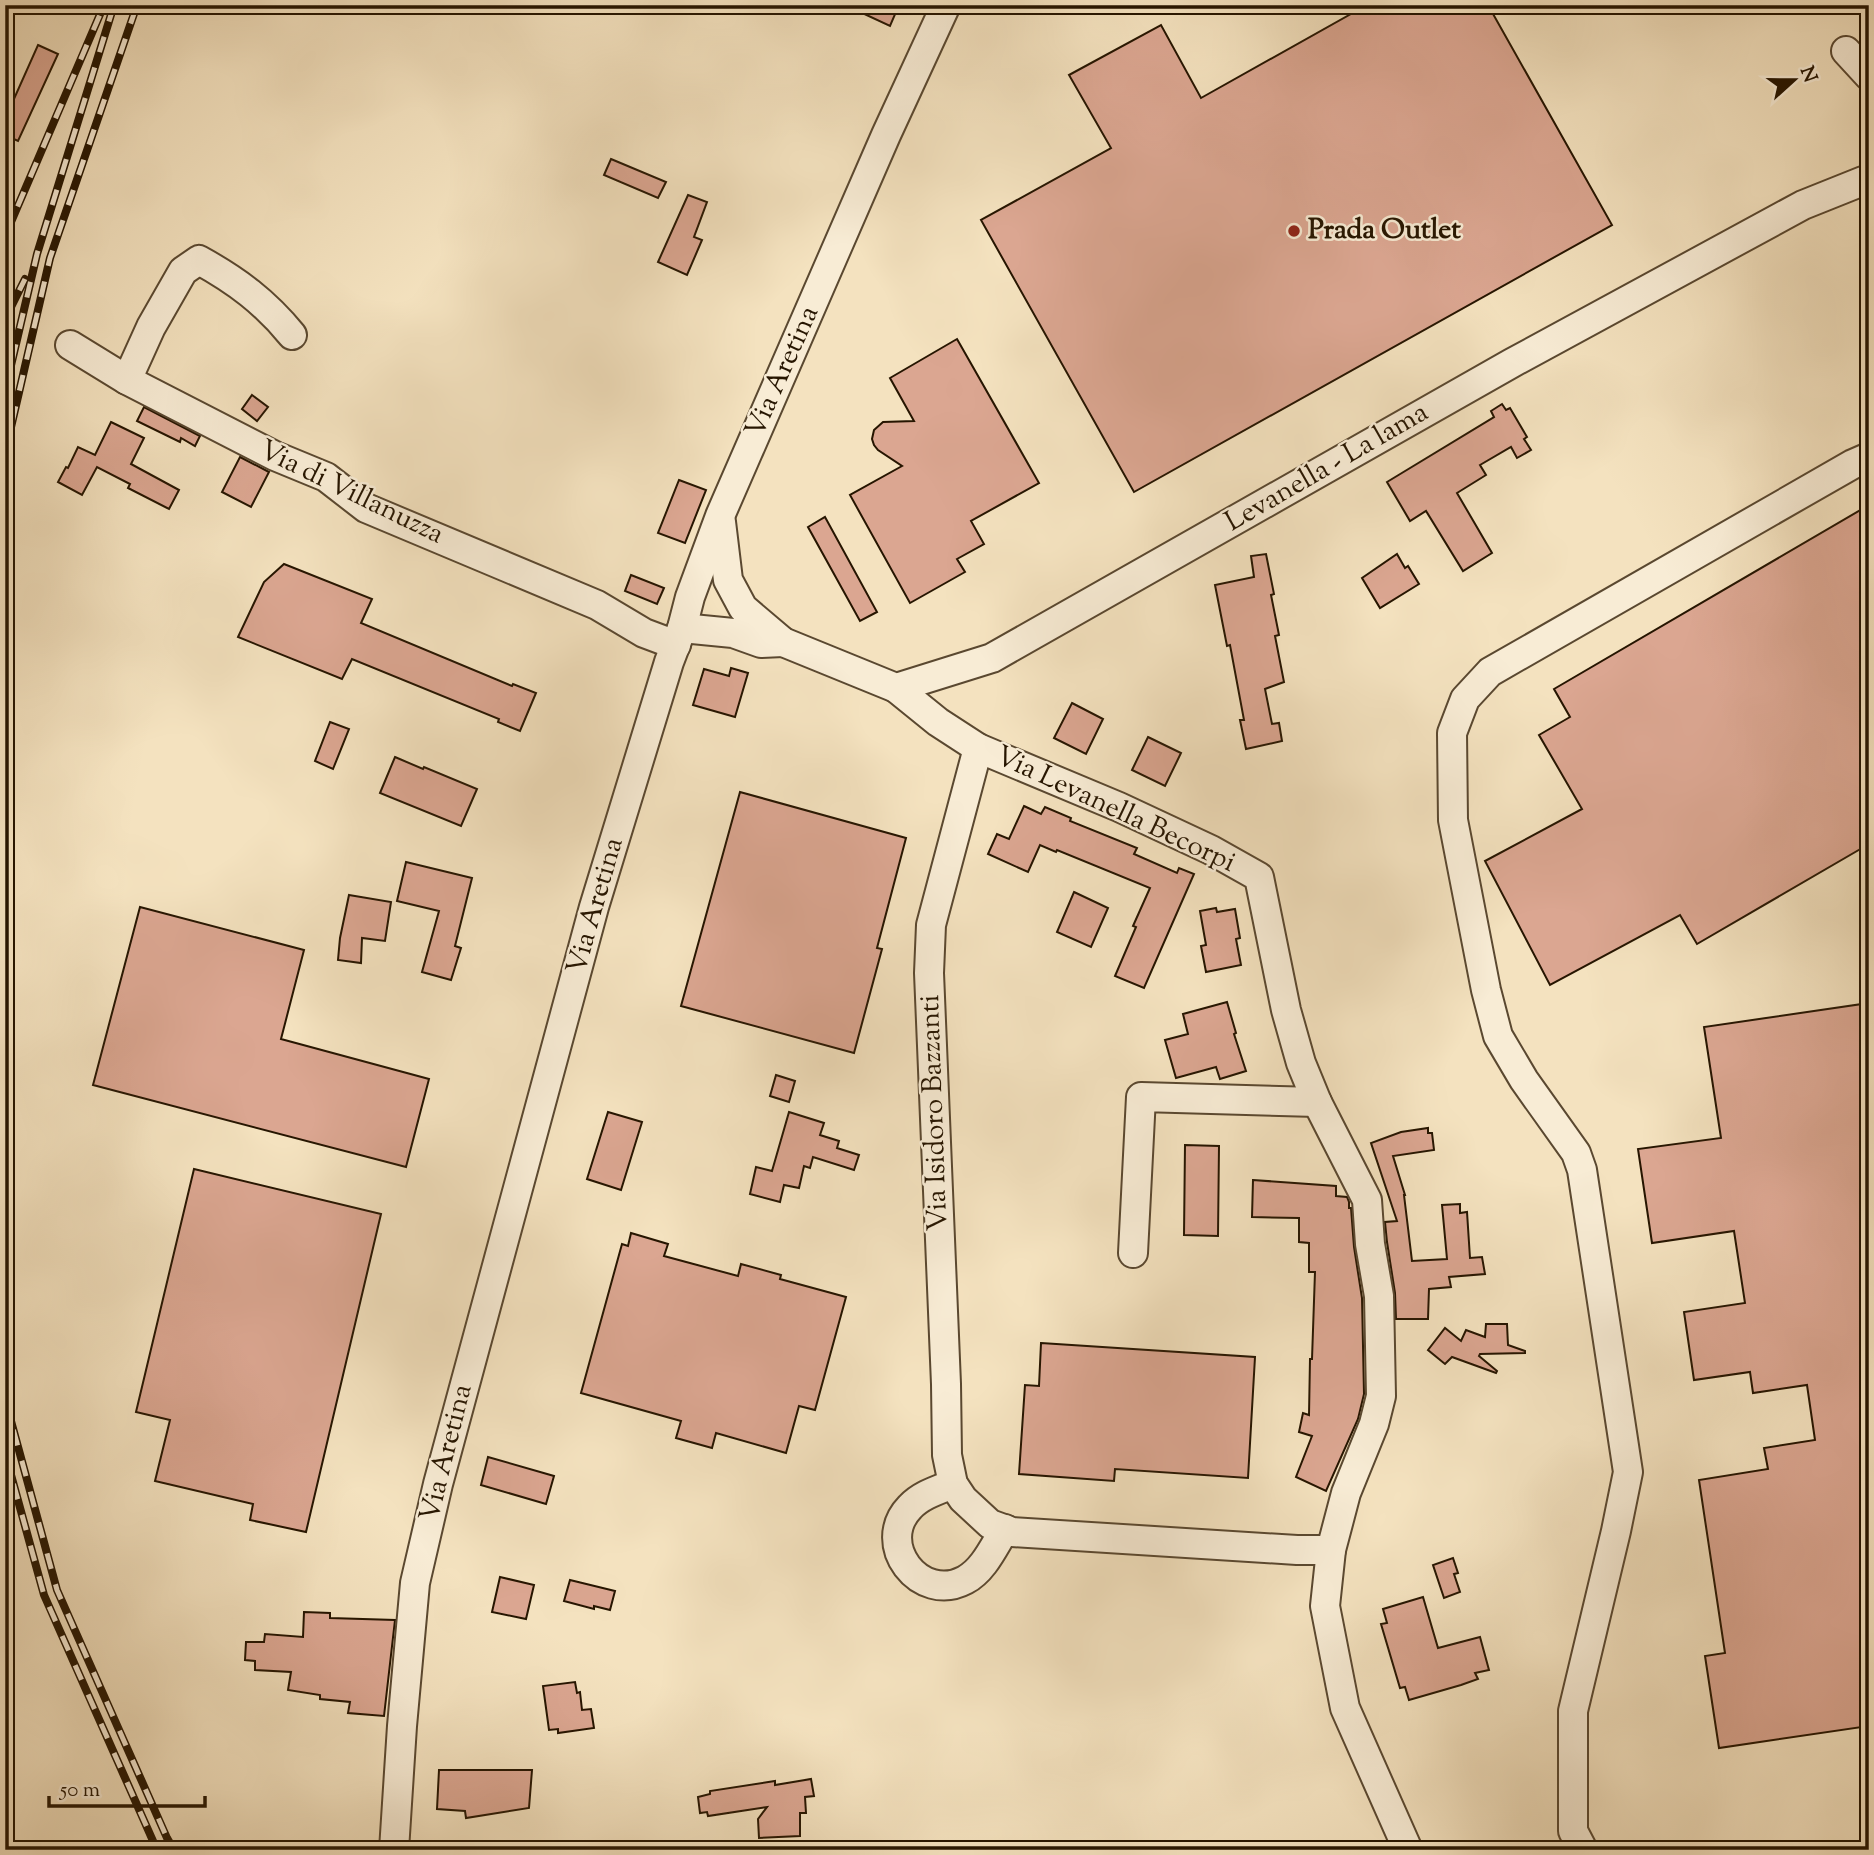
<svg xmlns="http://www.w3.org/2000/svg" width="1874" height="1855" viewBox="0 0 1874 1855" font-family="'Sorts Mill Goudy',serif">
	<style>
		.building { fill: #dba691; stroke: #261500; stroke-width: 2 }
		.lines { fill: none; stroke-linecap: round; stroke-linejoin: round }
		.minor-casing { stroke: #5a4830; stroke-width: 32 }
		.minor { stroke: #f8ecd5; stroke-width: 28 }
		.rail-casing { stroke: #261500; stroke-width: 8 }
		.rail { stroke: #f8ecd5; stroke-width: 5; stroke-dasharray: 16; stroke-linecap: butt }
		.poi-dot { fill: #8f2418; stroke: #f8ecd5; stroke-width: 2.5 }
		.labels { text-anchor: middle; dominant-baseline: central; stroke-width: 5; stroke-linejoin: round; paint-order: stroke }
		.poi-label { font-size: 28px; font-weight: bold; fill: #261500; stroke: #f8ecd5; text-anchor: start }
		.street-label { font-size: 28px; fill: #261500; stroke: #f8ecd5 }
	</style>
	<rect width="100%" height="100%" fill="#f4e2bf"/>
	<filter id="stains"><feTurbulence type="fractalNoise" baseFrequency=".00286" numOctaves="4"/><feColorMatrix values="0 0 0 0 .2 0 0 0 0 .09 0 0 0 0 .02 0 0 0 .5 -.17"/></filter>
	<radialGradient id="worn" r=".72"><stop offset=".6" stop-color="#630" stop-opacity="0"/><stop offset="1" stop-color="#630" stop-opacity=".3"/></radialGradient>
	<g class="building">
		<path d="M845,5H899L890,26Z"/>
		<path d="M1367,5H1488L1612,225L1134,492L981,220L1111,148L1069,75L1161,25L1201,98Z"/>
		<path d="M38,45L58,54L18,141L5,135V119Z"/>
		<path d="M611,159L666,182L658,198L604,175Z"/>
		<path d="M688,195L707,202L694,237L702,240L687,275L658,262Z"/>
		<path d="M957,339L1039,483L971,521L984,544L957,559L965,572L910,603L850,495L902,466L878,450L874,445L872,439L874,430L883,422L914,421L890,378Z"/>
		<path d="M252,395L268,407L257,421L242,409Z"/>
		<path d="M1502,404L1506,410L1510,408L1527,437L1524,439L1531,450L1517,458L1511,447L1480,465L1486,475L1457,493L1492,553L1463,571L1426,511L1410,521L1387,482L1494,417L1491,411Z"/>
		<path d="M144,407L200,436L195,446L181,438L180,442L137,421Z"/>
		<path d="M111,422L144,438L131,464L179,490L169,509L128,488L130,484L97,467L82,495L58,482L66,467L68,468L78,447L95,455Z"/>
		<path d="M240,457L269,472L251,507L222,492Z"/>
		<path d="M679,480L706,490L685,543L658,533Z"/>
		<path d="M1869,505V844L1697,944L1680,915L1550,985L1485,861L1582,809L1539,735L1570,717L1554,689Z"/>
		<path d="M825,517L877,612L860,621L808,527Z"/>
		<path d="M1266,554L1274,594L1271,595L1279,635L1275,636L1284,682L1265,689L1272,724L1279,723L1282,741L1246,749L1240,720H1244L1230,645L1227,646L1215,585L1254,577L1251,556Z"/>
		<path d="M1397,554L1405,568L1408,566L1419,584L1380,608L1362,578Z"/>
		<path d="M284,564L372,599L361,623L512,686L513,684L536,693L520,731L498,722L499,719L352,659L342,679L238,637L264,582Z"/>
		<path d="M631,575L664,588L657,604L625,591Z"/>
		<path d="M731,668L748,673L735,717L693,705L704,669L729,676Z"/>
		<path d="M1072,703L1103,719L1086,754L1054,738Z"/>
		<path d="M330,722L349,729L333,769L315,761Z"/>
		<path d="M1148,737L1181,753L1165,786L1132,770Z"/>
		<path d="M395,757L423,769L424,767L477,789L461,826L380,793Z"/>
		<path d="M740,792L906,838L877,948L882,949L854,1053L681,1006Z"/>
		<path d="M1024,806L1041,814L1045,807L1071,818L1070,821L1137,848L1134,854L1177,873L1179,868L1194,874L1144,988L1115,976L1136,927L1133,926L1150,888L1057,850L1056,852L1040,845L1028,872L988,854L997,834L1009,839Z"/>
		<path d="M406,862L472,878L455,946L461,948L451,980L422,972L439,911L397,901Z"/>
		<path d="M1074,892L1108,908L1091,947L1057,932Z"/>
		<path d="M349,895L391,902L385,941L362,938L361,963L338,960L340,938Z"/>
		<path d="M140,907L304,950L281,1039L429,1079L406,1167L93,1085Z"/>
		<path d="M1216,908L1217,912L1235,909L1240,938L1236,939L1241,965L1206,972L1201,946L1206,945L1200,911Z"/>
		<path d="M1227,1002L1236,1033L1234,1034L1246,1071L1220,1079L1216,1067L1176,1078L1165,1040L1188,1034L1183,1014Z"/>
		<path d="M1869,1003V1726L1719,1748L1705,1656L1725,1653L1699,1480L1768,1469L1764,1448L1815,1440L1807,1385L1753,1393L1750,1372L1694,1380L1684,1312L1745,1303L1734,1231L1652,1243L1638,1149L1721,1138L1704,1027Z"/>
		<path d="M776,1075L795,1081L789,1102L770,1096Z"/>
		<path d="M608,1112L642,1122L621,1190L587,1179Z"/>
		<path d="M789,1112L824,1123L820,1135L839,1141L837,1148L859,1155L854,1170L813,1157L810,1168L804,1166L799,1188L784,1185L780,1202L750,1194L756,1167L772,1171Z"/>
		<path d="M1428,1128V1133H1432L1434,1150L1393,1156L1405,1195H1404L1412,1261L1447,1259L1442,1205L1460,1204V1213L1467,1212L1470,1258L1482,1257L1485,1274L1449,1277L1451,1287L1429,1289L1428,1319H1396L1395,1293L1387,1242L1385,1222L1397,1221L1371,1143L1401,1132Z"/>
		<path d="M1185,1145L1219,1146L1218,1236L1184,1235Z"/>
		<path d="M194,1169L381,1214L306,1532L250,1520L253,1504L155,1481L170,1420L136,1412Z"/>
		<path d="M1253,1180L1336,1186V1196L1347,1197L1349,1202V1208H1351L1354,1247L1362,1298L1364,1394L1358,1419L1326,1491L1296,1477L1312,1436L1299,1432L1303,1413L1309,1415L1310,1359H1312L1315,1272H1309V1243L1299,1242V1218L1252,1217Z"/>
		<path d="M631,1233L668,1244L664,1256L738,1276L741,1264L781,1275L780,1279L846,1297L815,1410L799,1406L786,1453L716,1433L712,1448L676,1438L681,1421L581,1393L622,1244L628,1246Z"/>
		<path d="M1486,1324H1507L1508,1345L1525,1351V1353L1480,1354L1479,1356L1497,1371L1496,1373L1452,1357L1445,1364L1428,1350L1445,1328L1461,1341L1466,1330L1485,1337Z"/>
		<path d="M1041,1343L1255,1357L1248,1478L1115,1469L1114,1481L1019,1474L1025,1385L1039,1386Z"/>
		<path d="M488,1457L554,1476L546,1504L481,1485Z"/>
		<path d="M1453,1558L1458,1573L1454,1574L1460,1592L1444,1598L1433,1565Z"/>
		<path d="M500,1577L534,1585L526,1619L492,1612Z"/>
		<path d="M570,1580L615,1591L610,1610L594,1606V1609L564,1601Z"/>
		<path d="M1423,1597L1438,1648L1480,1637L1489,1670L1475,1673L1478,1679L1461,1685L1409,1700L1405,1687L1400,1688L1381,1624L1387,1623L1383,1609Z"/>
		<path d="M304,1612L330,1613V1618L395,1620L384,1716L348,1713L350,1702L320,1699V1695L288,1690L291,1672L255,1670V1661L245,1660L246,1642H264L265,1634L303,1637Z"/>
		<path d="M575,1682L577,1693L580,1692L582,1710L591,1709L594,1728L558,1733V1729L549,1730L543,1686Z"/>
		<path d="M439,1770H532L529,1808L466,1818L465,1811L437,1809Z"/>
		<path d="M811,1779L814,1796L805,1797L806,1813H800V1836L759,1838L758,1819L767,1807L708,1816L707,1812L700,1813L698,1797L710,1794V1791L775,1781V1785Z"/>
	</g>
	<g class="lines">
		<defs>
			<g id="minor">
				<path d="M1846,51L1869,76"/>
				<path d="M70,345L127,380L275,456L326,477L366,508L597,605L644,633L676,645"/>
				<path d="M127,380L151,327L183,271L199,260C237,281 265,302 292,335"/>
				<path d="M721,522L728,580L743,608L783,642L896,688L992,658L1512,363L1803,205L1863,181H1869"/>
				<path d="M682,628L733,633L761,643L783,642"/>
				<path d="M896,688L938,722L978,748L1119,807L1211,850L1259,877L1286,1010L1301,1063L1317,1102L1367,1200L1370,1244L1379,1296L1381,1396L1374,1424L1346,1493L1331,1550L1325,1606L1345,1708L1408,1850"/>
				<path d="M978,748L931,925L929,973L946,1384L947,1455L953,1484L963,1499L990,1524L1012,1532L1297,1550H1331"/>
				<path d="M1133,1253L1141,1097L1317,1102"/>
				<path d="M953,1484C938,1490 921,1495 910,1507C874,1544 920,1604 965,1580C984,1570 994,1546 1005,1529"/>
				<path d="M394,1850L402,1726L415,1583L438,1484L594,907L669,662L682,628L690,597L720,516L886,135L946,5"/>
				<path d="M1583,1850L1573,1831V1711L1616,1531L1628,1472L1582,1170L1576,1153L1524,1080L1498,1036L1486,990L1453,820L1452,733L1465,699L1490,672L1853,464L1869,457"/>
			</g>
		</defs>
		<use href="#minor" class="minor-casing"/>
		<use href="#minor" class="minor"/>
		<defs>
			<g id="rail">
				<path d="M5,236L104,5"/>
				<path d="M5,319L25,279"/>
				<path d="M5,391L37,254L114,5"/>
				<path d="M5,453L50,258L137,5"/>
				<path d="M5,1399L57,1590L167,1838L174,1850"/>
				<path d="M5,1453L44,1595L157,1850"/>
			</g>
		</defs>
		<use href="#rail" class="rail-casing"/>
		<use href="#rail" class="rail"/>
	</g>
	<circle class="poi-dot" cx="1294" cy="231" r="7"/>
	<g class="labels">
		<g class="poi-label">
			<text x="1308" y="231">Prada Outlet</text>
		</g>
		<g class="street-label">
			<text transform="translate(783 372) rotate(-66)">Via Aretina</text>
			<text transform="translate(1327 468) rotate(-30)">Levanella - La lama</text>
			<text transform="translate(351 493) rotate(26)">Via di Villanuzza</text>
			<text transform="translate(1115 810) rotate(25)">Via Levanella Becorpi</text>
			<text transform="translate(596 906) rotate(-74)">Via Aretina</text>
			<text transform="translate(935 1113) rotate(-92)">Via Isidoro Bazzanti</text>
			<text transform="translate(447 1453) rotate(-76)">Via Aretina</text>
		</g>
	</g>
	<rect width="1874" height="1855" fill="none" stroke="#f4e2bf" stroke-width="28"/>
	<rect x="7" y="7" width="1860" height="1841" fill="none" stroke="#261500" stroke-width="3.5"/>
	<rect x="14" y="14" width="1846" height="1827" fill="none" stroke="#261500" stroke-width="2"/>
	<g transform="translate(1794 80) rotate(69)" stroke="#f8ecd5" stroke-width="5" paint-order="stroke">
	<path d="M0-5L12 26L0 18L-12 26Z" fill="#261500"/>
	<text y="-10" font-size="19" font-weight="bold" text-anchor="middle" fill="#261500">N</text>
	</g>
	<path d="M49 1796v10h156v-10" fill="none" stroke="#261500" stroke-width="3.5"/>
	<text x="60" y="1796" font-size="21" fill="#261500" stroke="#f8ecd5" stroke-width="5" paint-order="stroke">50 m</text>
	<rect width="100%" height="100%" filter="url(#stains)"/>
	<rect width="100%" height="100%" fill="url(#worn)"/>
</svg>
